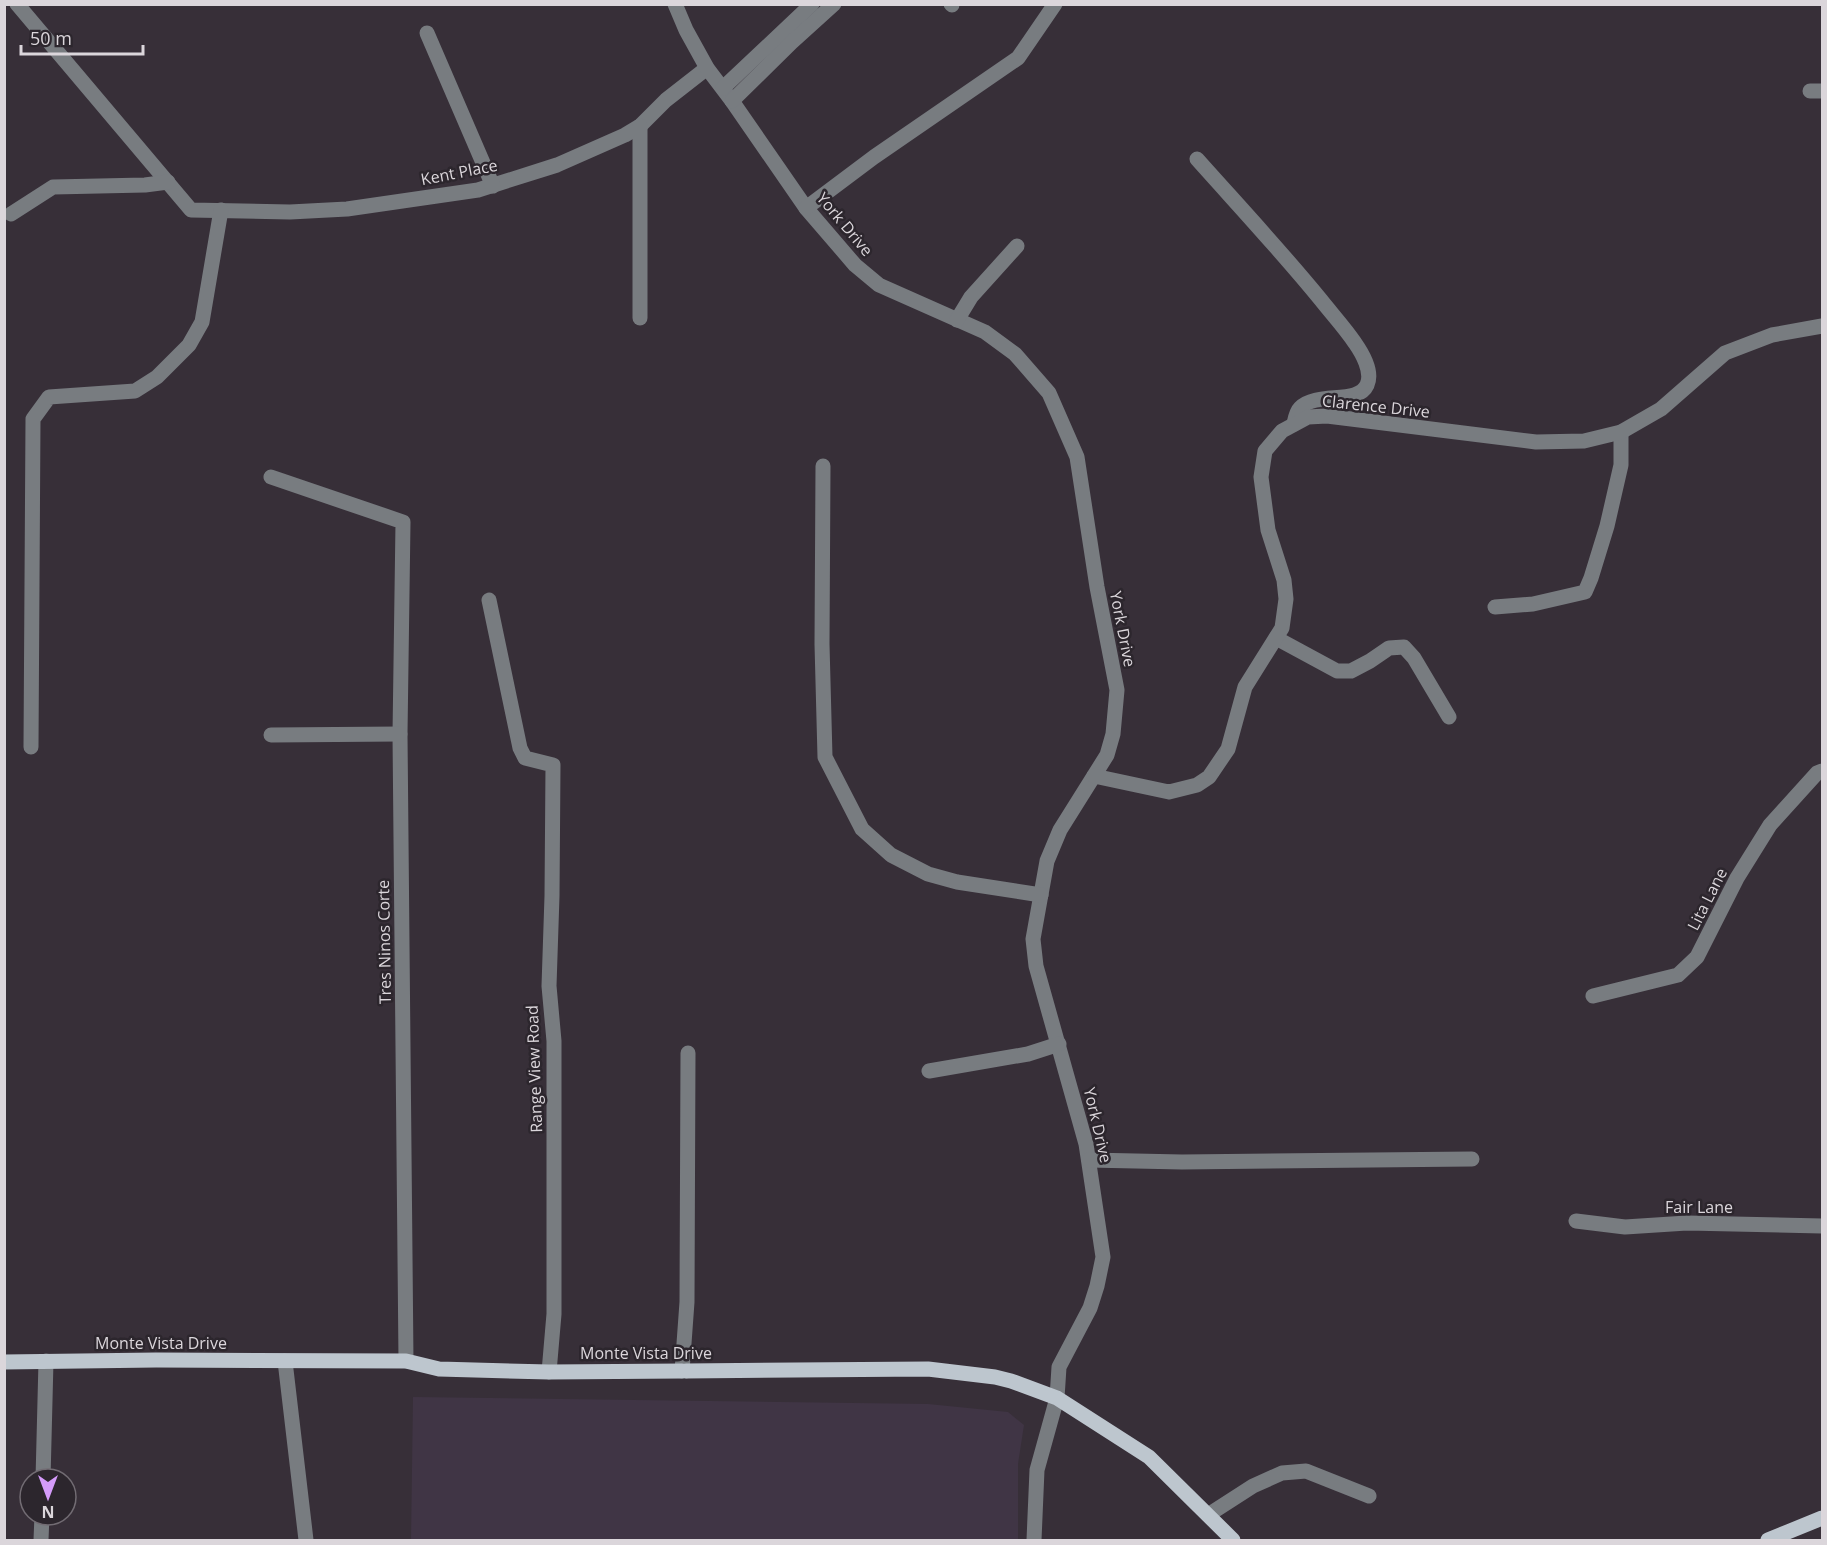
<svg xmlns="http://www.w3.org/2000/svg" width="1827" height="1545" viewBox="0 0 1827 1545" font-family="'Open Sans',sans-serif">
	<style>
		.education { fill: #403545 }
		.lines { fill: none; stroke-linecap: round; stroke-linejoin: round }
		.minor { stroke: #787c80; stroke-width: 15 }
		.major { stroke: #bdc6ce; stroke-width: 15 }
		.labels { text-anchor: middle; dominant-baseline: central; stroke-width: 5; stroke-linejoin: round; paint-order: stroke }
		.street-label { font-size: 16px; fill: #dbd6db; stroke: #2c262d }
	</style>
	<rect width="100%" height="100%" fill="#372f38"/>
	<path class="education" d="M413,1397L928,1404L1008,1412L1024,1425L1018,1464V1540H411Z"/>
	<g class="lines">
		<g class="minor">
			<path d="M17,4L191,210L290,212L347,209L478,190L557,165L625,135L640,126L666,100L707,68"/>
			<path d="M675,4L686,30L707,68L732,101L806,208L855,265L879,285L985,332L1015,354L1049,393L1077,457L1097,587L1117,690L1113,734L1107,755L1060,830L1047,861L1033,939L1036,966L1086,1144L1103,1257L1097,1286L1090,1308L1059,1367L1057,1398L1037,1470L1034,1540"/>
			<path d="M951,4L952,5"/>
			<path d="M427,33L493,186"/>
			<path d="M723,88L812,4"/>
			<path d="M1810,91H1822"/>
			<path d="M732,101L792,42L834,4"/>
			<path d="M640,126V318"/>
			<path d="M1197,159C1238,205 1281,251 1321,300C1332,314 1345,328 1355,343C1362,353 1373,372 1367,385C1358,405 1317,391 1300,408C1296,412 1295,419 1294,424"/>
			<path d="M806,208L874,157L1018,58L1055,4"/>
			<path d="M11,214L53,187L145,185L168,182"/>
			<path d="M957,320L971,297L1017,246"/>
			<path d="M823,466L822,644L825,757L862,829L891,855L928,874L957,882L1041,895"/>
			<path d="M271,477L403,522L400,734L406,1361"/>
			<path d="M489,600L520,748L525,758L553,765L552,896L549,986L554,1041V1314L549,1372"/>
			<path d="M1495,607L1533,604L1585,592L1591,578L1607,526L1621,465V432"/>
			<path d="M1276,638L1337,671H1351L1370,661L1389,648L1404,647L1414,658L1449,717"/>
			<path d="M271,735L400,734"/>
			<path d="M31,747L33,419L49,397L135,391L157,377L189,345L202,322L221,210"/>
			<path d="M1094,776L1169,792L1197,785L1209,777L1228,749L1245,687L1282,628L1286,599L1284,580L1268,530L1261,477L1265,451L1282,431L1308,417L1327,416L1536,442L1584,441L1621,432L1661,409L1725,353L1772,335L1822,326"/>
			<path d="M1593,996L1678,975L1697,957L1737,878L1770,825L1817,773L1822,771"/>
			<path d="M929,1071L1028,1054L1059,1044"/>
			<path d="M1089,1160L1182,1162L1472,1159"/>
			<path d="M1576,1221L1625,1227L1687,1223L1822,1226"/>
			<path d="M285,1361L306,1540"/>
			<path d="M686,1371H682L687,1302L688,1053"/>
			<path d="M43,1479L46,1361"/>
			<path d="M1208,1515L1253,1486L1282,1473L1306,1471L1369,1496"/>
			<path d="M41,1540L42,1515"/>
		</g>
		<g class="major">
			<path d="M4,1362L156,1360L406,1361L439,1369L549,1372L682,1371"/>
			<path d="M686,1371L928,1369L995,1377L1011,1381L1057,1398L1149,1457L1233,1540"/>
			<path d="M1768,1540L1822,1518"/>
		</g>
	</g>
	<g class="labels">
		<g class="street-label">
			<text transform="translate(459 172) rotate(-11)">Kent Place</text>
			<text transform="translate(845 224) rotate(50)">York Drive</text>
			<text transform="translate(1376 406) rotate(6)">Clarence Drive</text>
			<text transform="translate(1123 629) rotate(79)">York Drive</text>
			<text transform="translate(1707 899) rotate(-63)">Lita Lane</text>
			<text transform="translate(384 942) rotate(-91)">Tres Ninos Corte</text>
			<text transform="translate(534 1069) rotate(-92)">Range View Road</text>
			<text transform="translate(1098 1125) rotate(77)">York Drive</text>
			<text x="1699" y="1207">Fair Lane</text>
			<text x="161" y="1343">Monte Vista Drive</text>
			<text x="646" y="1353">Monte Vista Drive</text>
		</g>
	</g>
	<rect width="1827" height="1545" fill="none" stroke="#dbd6db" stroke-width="12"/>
	<g transform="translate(48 1497) rotate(180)"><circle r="28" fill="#2c262d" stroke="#726c73" stroke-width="1.5"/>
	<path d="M0-4.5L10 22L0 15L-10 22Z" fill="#d59bfa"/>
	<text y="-9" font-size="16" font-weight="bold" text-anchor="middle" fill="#dbd6db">N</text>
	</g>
	<path d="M21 45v9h122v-9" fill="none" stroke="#dbd6db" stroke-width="3"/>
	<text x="30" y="45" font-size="18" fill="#dbd6db" stroke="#2c262d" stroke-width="4.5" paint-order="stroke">50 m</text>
</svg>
